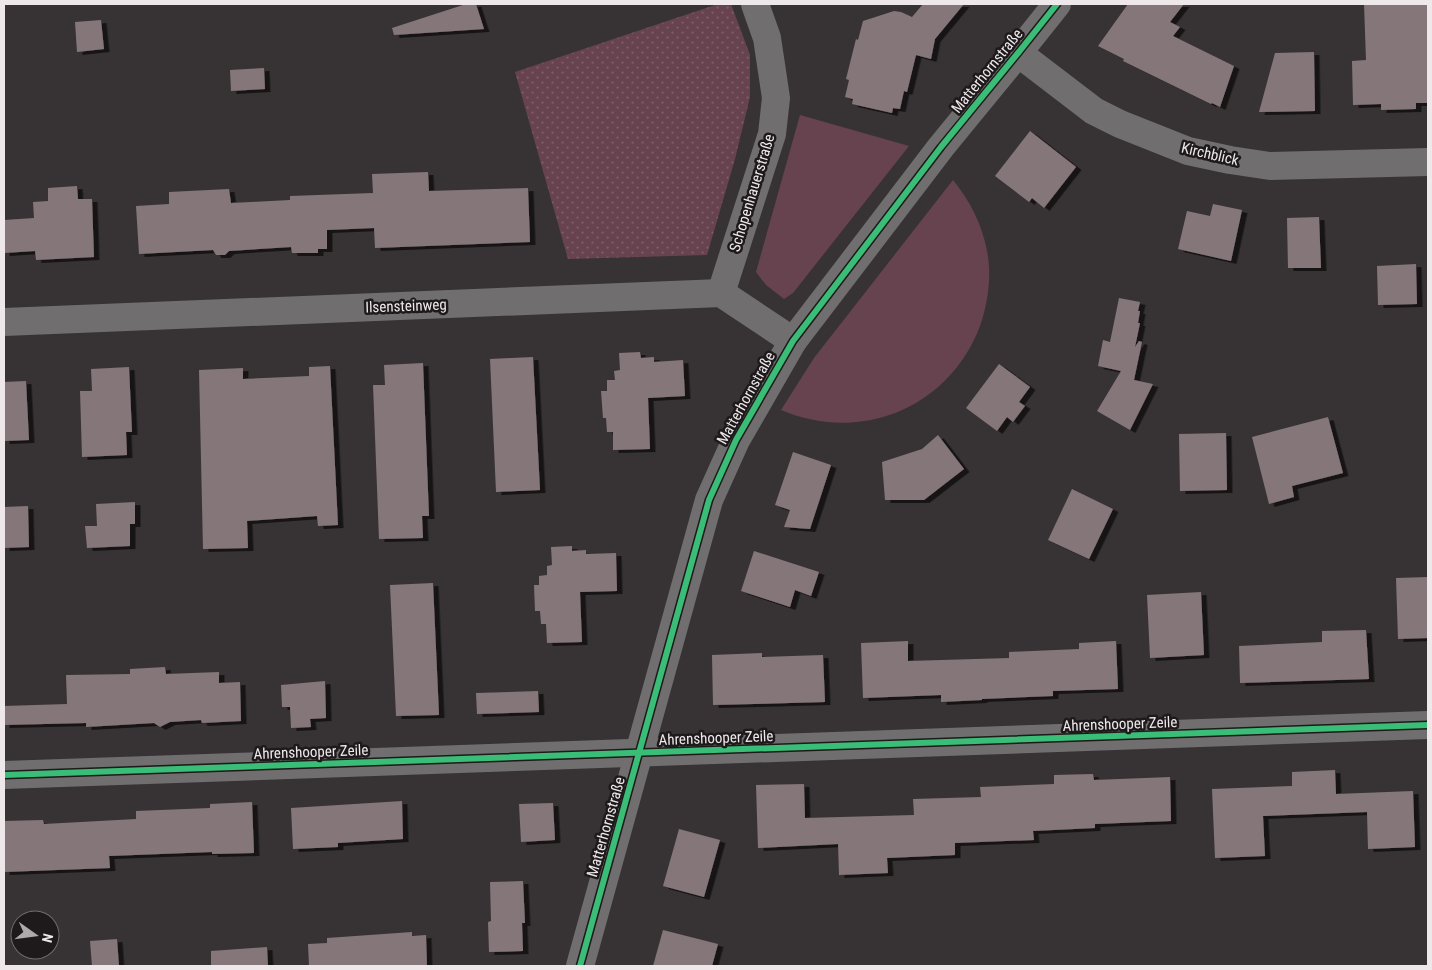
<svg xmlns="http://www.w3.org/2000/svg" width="1432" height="970" viewBox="0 0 1432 970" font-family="'Roboto Condensed',sans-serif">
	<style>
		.grass { fill: #67434f }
		.park { fill: url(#park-dots) }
		.building { fill: #85767a; filter: url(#shadow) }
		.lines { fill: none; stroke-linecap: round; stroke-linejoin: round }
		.street { stroke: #706e6f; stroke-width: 28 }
		.cycleway-casing { stroke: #1e1a1b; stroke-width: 9 }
		.cycleway { stroke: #3abd76; stroke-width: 6 }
		.labels { text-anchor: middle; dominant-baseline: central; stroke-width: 5; stroke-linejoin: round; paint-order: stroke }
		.street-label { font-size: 15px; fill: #eee8ea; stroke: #1e1a1b }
	</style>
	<defs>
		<pattern id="park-dots" width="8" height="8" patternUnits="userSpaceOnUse" patternTransform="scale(1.25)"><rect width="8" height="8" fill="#67434f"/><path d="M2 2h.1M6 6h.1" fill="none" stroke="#7d5e68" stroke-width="1.8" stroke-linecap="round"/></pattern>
		<filter id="shadow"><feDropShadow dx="5.5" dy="3" stdDeviation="0" flood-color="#0009"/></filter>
	</defs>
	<rect width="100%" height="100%" fill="#373334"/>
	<g class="grass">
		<path d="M800,115L909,146L793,293L784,299L766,285L756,272Z"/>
		<path d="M953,180C970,201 982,224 987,251C992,275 988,303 980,326C949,408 861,444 781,410L814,358Z"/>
	</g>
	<path class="park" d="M718,4H731L750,55V97L735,159L707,255L568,259L515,72Z"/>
	<g class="building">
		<path d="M466,4H476L484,29L394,35L392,28Z"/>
		<path d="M923,4H964L935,39L931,59L916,55L907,92L904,91L900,109L893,108L892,113L852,104L853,99L845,97L849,80L846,79L856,39L858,40L863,21L894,11L901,12L912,17Z"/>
		<path d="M1128,4H1184L1170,22L1180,27L1173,36L1234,66L1220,107L1212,103L1211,104L1123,61L1124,59L1098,46Z"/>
		<path d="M1364,4H1428V103H1416V109L1381,110V104L1353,105L1352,61L1366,60Z"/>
		<path d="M101,20L104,49L77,52L75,22Z"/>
		<path d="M1314,52L1315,111L1259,112L1275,53Z"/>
		<path d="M264,68L265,89L231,91L230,70Z"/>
		<path d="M1030,131L1076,167L1044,208L1032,198L1029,202L995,176Z"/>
		<path d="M428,172L429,191L528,188L530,242L375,248L374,228L327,230V249H318V253H292L291,247L229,251L225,255H216L213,250L139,254L136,206L169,204V192L229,189L231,203L290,200V196L373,193L372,174Z"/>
		<path d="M77,186L78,199H92L94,257L36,260L35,251L4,253V220L34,218L33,202L48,201V188Z"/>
		<path d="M1213,204L1242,210L1231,261L1178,249L1187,211L1210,216Z"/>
		<path d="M1319,217L1321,268H1288L1287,218Z"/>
		<path d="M1416,264L1417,304L1378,305L1377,266Z"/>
		<path d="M1119,298L1140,302L1138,311H1140L1138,323H1140L1135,347L1139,341L1142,342L1134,380L1153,384L1130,430L1097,411L1121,371L1098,366L1103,340L1110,342Z"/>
		<path d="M640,352L641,358L654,357V362L683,360L685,396L648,398L650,449L613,450V432H607L606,418H603L601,391H607V380H615L614,371L620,370L619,353Z"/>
		<path d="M533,357L540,490L496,492L490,359Z"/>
		<path d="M423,363L429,516H422L423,538L379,539L373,385H385L384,365Z"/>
		<path d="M999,364L1030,387L1019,402L1025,406L1013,422L1007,417L997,431L966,408Z"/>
		<path d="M330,366L338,525L318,526L317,516L247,521L248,548L203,549L199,370L243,368V379L309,376V367Z"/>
		<path d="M129,367L132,432H126L127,455L82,457L80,391H92L91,369Z"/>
		<path d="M26,381L29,440L4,441V382Z"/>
		<path d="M1328,417L1343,473L1292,486L1294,497L1269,504L1252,437Z"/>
		<path d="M1226,433L1227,490L1180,491L1179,434Z"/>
		<path d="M938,435L964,469L924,500H885L882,462L922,449Z"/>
		<path d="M793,452L831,465L810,529L784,527L790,510L775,505Z"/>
		<path d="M1072,489L1113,509L1089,559L1048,540Z"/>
		<path d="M135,502V524H130V546L87,548L85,526H97L96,504Z"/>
		<path d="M28,506L29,547L4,548V507Z"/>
		<path d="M572,546V551L586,550V554L616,553L617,591L580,592L582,642L547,643L546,624H541L540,611H535L534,585H539V576L547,575V566L552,565L551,547Z"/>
		<path d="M754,551L819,572L811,596L795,590L790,607L741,591Z"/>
		<path d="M1428,577V638L1398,639L1396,578Z"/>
		<path d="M433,583L439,715L396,716L390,585Z"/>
		<path d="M1201,592L1204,655L1150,658L1147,595Z"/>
		<path d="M1366,630L1369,679L1240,683L1239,646L1322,642V631Z"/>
		<path d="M908,641V661L1009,658V652L1079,649V643L1116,641L1118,689L1053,691V696L982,699V700L941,702V695L863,698L861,643Z"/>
		<path d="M762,653V657L823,655L825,702L713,705L712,655Z"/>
		<path d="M165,667L166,674L219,672V683L240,682L241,721L202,723L201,720L170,722L160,727L154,723L86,727V723L4,725V706L67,704L66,675L130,674V669Z"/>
		<path d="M325,681L326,718L310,719L311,727L291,728L290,707H282L281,685Z"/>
		<path d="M538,691L539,712L477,714L476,693Z"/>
		<path d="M1335,770L1336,794L1413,791L1415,847L1368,849L1367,812L1263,816L1265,856L1215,858L1212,789L1292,786V772Z"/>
		<path d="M1093,774L1094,780L1170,777L1171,821L1095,824V828L1033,831L1034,840L955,843V855L887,858L888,873L839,875L838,844L758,848L756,785L804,784L805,818L914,815L913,799L981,797L980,787L1054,784V775Z"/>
		<path d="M402,801L403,839L338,843V847L293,849L291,808Z"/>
		<path d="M252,802L254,853L212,854V852L109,856L110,868L4,872V821L43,820L44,824L136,819V811L210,808V804Z"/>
		<path d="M553,803L555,840L521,842L519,804Z"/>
		<path d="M679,829L720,840L704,897L663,886Z"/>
		<path d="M523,881L525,923H522L523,951L489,952L488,922L491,921L490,882Z"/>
		<path d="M663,930L718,944L712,966H653Z"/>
		<path d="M412,932V936L426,935L427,966H309L308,944L327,943V938Z"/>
		<path d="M117,939L119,966H92L90,941Z"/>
		<path d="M267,947L268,966H211V951Z"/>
	</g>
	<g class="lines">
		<g class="street">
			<path d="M1018,53L1094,111L1120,124L1188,151L1230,160L1270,166L1428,162"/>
			<path d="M721,293L772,134L776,98L767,38L755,4"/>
			<path d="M4,322L721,293L793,341"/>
			<path d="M4,775L1428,725"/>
			<path d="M580,966L709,500L736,440L793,341L941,147L1018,53L1057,4"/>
		</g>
		<defs>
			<g id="cycleway">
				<path d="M4,775L1428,725"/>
				<path d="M580,966L709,500L736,440L793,341L941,147L1018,53L1057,4"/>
			</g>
		</defs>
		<use href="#cycleway" class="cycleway-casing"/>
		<use href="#cycleway" class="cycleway"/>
	</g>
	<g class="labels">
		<g class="street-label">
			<text transform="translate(987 71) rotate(-51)">Matterhornstraße</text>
			<text transform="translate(1210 154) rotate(13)">Kirchblick</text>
			<text transform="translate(752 193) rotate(-73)">Schopenhauerstraße</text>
			<text transform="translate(406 306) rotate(-2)">Ilsensteinweg</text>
			<text transform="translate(746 398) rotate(-61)">Matterhornstraße</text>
			<text transform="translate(1120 724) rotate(-2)">Ahrenshooper Zeile</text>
			<text transform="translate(716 738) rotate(-2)">Ahrenshooper Zeile</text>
			<text transform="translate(311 752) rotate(-2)">Ahrenshooper Zeile</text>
			<text transform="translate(606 827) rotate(-74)">Matterhornstraße</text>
		</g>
	</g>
	<rect width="1432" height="970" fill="none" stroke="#eee8ea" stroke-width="10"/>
	<g transform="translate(35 935) rotate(104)"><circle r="24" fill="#1e1a1b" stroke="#716c6e"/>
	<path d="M0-4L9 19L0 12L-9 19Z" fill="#aea9aa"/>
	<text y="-8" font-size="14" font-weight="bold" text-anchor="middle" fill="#eee8ea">N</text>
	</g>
</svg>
